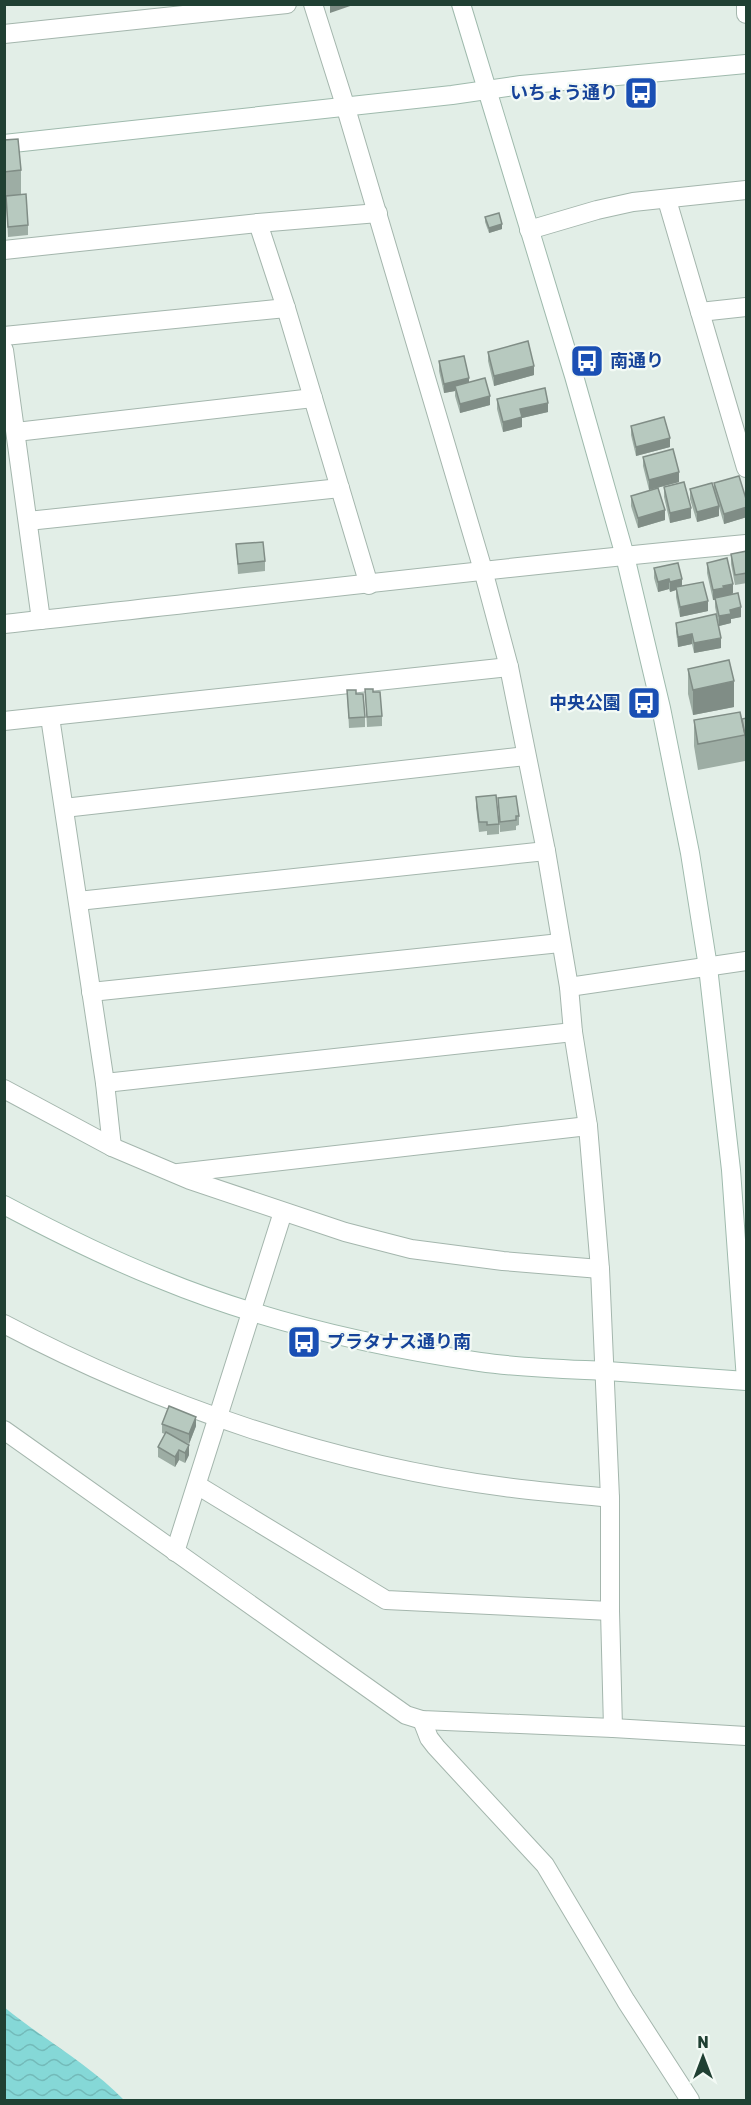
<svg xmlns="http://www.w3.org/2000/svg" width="751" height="2105" viewBox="0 0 751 2105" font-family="Rubik,'Noto Sans JP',sans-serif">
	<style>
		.water { fill: url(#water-waves) }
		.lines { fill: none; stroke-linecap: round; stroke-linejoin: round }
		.street-casing { stroke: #a4b6ad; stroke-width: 20 }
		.secondary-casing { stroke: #9fbaad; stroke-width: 20 }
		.street { stroke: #fff; stroke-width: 18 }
		.secondary { stroke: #fff; stroke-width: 18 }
		.wall { fill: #9dada4 }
		.shaded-wall { fill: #808d86 }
		.building { fill: #b7c9bf; stroke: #808d86; stroke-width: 1.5 }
		.labels { text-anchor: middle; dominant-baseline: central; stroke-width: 4.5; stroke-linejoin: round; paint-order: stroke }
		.transit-label { font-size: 18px; font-weight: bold; fill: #164399; stroke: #f3faf5; text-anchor: end }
	</style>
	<defs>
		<pattern id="water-waves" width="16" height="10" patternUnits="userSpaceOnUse" patternTransform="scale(1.5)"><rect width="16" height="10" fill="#85d8d7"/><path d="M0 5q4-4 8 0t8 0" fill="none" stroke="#73bab9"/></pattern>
	</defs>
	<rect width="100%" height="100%" fill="#e2eee7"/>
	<path class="water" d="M4,2007C43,2039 89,2064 124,2100H5Z"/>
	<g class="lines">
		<defs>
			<g id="street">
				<path d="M313,4L345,105L483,570L509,667L546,851L569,987L573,1032L588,1126L600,1269L610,1498V1611L613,1728"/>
				<path d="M746,4V14"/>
				<path d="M4,34L287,4"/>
				<path d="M667,200L746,468"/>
				<path d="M258,223L286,308L369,585"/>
				<path d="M529,230L597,210L633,202L746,190"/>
				<path d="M4,250L258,223L378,213"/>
				<path d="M700,312L746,307"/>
				<path d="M4,336L286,308"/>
				<path d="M4,350L41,620"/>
				<path d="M16,432L313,398"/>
				<path d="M28,521L340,488"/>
				<path d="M4,624C252,597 499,567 746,544"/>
				<path d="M50,717L105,1083L112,1147"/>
				<path d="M4,721L509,667"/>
				<path d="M64,808L526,756"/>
				<path d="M78,901L546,851"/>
				<path d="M569,987L746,961"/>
				<path d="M91,992L560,943"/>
				<path d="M105,1083L573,1032"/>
				<path d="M4,1089L112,1147L190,1180L345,1232L411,1249L503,1261L600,1269"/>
				<path d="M178,1173L588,1126"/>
				<path d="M4,1324C158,1405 332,1465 505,1487C540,1492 575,1494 610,1498"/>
				<path d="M4,1430L406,1715L422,1720L613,1728L746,1736"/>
				<path d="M197,1485L386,1600L610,1611"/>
				<path d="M175,1552L283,1212"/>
				<path d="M422,1720L429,1738L436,1747L545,1865L626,2001L690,2100"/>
			</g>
			<g id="secondary">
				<path d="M461,4L574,376L625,556L661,708L690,853L708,967L731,1170L746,1380"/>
				<path d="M4,144L452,95L521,85L746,64"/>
				<path d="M4,1205C55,1232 107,1258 160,1279C262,1321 371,1346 480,1362C522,1368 564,1369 606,1371C653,1374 700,1378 746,1381"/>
			</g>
		</defs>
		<use href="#street" class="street-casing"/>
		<use href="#secondary" class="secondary-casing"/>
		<use href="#street" class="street"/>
		<use href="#secondary" class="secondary"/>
	</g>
	<g class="wall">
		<path d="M4,140L21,170V195L28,225V235L8,237L6,197L4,198Z"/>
		<path d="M485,217L502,229L489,233L485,222Z"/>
		<path d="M488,352L534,375L494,386L488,361Z"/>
		<path d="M439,361L469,382L490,405L460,413L455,396V391L444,393L439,371Z"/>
		<path d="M497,399L548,412L522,418V427L503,432L497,409Z"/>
		<path d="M631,426L670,447L636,456L631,435Z"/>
		<path d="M643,457L679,482L649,490L643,466Z"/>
		<path d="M714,483L747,502V517L724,524L719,507V516L697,522L690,499V489L714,491Z"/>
		<path d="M664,487L691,518L670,523L664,497Z"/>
		<path d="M631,496L665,520L638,528L631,506Z"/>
		<path d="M236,544L265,561V571L238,574Z"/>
		<path d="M747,551V583L735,585L731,564V554Z"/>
		<path d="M707,563L733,593L741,617L731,619V623L719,626L715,607V600H713L707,573Z"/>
		<path d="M654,568L682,586L708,611L680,617L676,597V590L670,592L669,589L658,592L654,578Z"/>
		<path d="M676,623L721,648L694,653L692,644L678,647L676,632Z"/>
		<path d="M688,669L734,707L693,715L688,694Z"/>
		<path d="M365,689L382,716V726L367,727Z"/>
		<path d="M347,690L356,694L365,717V727L349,728Z"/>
		<path d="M747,718V754L745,746V761L698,770L694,746V720L742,719Z"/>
		<path d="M476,797L499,824V834L487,835V831L479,832L476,807Z"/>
		<path d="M498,798L519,816V825L516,826V830L500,832Z"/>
		<path d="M162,1424L196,1426L189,1444L182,1441L189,1455L185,1463L179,1460L175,1467L158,1457V1447L165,1434L162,1433Z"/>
	</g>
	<g class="shaded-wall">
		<path d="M330,4H356L330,13Z"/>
		<path d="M502,224V229L489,233V228Z"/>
		<path d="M534,366V375L494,386V376Z"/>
		<path d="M469,378V388L455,386V391L444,393V384Z"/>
		<path d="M490,396V405L460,413V404Z"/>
		<path d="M548,403V412L522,418V427L503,432V422L520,409Z"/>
		<path d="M670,438V447L636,456V447Z"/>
		<path d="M679,472V482L649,490V480Z"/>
		<path d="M719,506V516L697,522V512Z"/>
		<path d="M747,507V517L724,524V514Z"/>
		<path d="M691,508V518L670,523V513Z"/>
		<path d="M665,510V520L638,528V518Z"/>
		<path d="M669,579V589L658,592V582Z"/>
		<path d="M682,579V589L676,587V590L670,592V582Z"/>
		<path d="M733,584V593L724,598L713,600V590L723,586Z"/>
		<path d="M708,601V611L680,617V607Z"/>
		<path d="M741,607V617L731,619V623L719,626V616L730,610Z"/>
		<path d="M692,634V644L678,647V637Z"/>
		<path d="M721,638V648L694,653V643Z"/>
		<path d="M734,681V707L693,715V690Z"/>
		<path d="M196,1417V1426L189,1444V1434Z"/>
		<path d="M189,1445V1455L185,1463V1453Z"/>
		<path d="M179,1450V1460L175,1467V1457Z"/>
	</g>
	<g class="building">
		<path d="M18,139L21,170L4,172V140Z"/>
		<path d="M26,194L28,225L8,227L6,196Z"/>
		<path d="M499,213L502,224L489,228L485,217Z"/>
		<path d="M528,341L534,366L494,376L488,352Z"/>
		<path d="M464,356L469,378L444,384L439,361Z"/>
		<path d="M485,378L490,396L460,404L455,386Z"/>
		<path d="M545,388L548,403L520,409L522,417L503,422L497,399Z"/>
		<path d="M664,417L670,438L636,447L631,426Z"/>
		<path d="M673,449L679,472L649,480L643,457Z"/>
		<path d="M739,476L747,502V507L724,514L714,483Z"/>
		<path d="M684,482L691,508L670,513L664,487Z"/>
		<path d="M712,483L719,506L697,512L690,489Z"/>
		<path d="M658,488L665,510L638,518L631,496Z"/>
		<path d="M263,542L265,561L238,564L236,544Z"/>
		<path d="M747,551V573L735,575L731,554Z"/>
		<path d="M727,558L733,584L723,586L724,588L713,590L707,563Z"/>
		<path d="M678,563L682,579L670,582L669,579L658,582L654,568Z"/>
		<path d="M703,582L708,601L680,607L676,587Z"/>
		<path d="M738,593L741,607L730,610L731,614L719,616L715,598Z"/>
		<path d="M716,614L721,638L694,643L692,634L678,637L676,623Z"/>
		<path d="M729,660L734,681L693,690L688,669Z"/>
		<path d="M365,689H373V692H380L382,716L367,717Z"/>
		<path d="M347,690H356V694H363L365,717L349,718Z"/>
		<path d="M740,712L745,735L698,744L694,720Z"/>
		<path d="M747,718V745L742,719Z"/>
		<path d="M496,795L499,824L487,825V822H479L476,797Z"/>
		<path d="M516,796L519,816H516V820L500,822L498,798Z"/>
		<path d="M169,1406L196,1417L189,1434L162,1424Z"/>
		<path d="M166,1432L189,1445L185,1453L179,1450L175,1457L158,1447Z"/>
	</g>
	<defs>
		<symbol id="bus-square" viewBox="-11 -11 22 22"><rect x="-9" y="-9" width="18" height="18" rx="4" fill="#1a4fb4" stroke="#f3faf5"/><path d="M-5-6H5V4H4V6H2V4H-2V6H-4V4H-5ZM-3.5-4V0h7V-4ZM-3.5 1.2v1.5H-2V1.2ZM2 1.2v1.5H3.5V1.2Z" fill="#fff"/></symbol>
	</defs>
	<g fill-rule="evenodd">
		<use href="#bus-square" x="622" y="74" width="38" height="38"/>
		<use href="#bus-square" x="568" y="342" width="38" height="38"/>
		<use href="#bus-square" x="625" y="684" width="38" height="38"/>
		<use href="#bus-square" x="285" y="1323" width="38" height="38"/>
	</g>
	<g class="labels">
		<g class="transit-label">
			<text x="618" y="93">いちょう通り</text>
			<text x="610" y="361" text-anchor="start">南通り</text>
			<text x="621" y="703">中央公園</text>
			<text x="327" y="1342" text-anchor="start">プラタナス通り南</text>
		</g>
	</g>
	<rect width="751" height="2105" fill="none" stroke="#204033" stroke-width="12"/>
	<g transform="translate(703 2057)" stroke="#f3faf5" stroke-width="4.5" paint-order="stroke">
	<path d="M0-4.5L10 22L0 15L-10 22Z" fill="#204033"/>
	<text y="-9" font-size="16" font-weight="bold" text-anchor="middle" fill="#204033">N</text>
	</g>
</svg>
